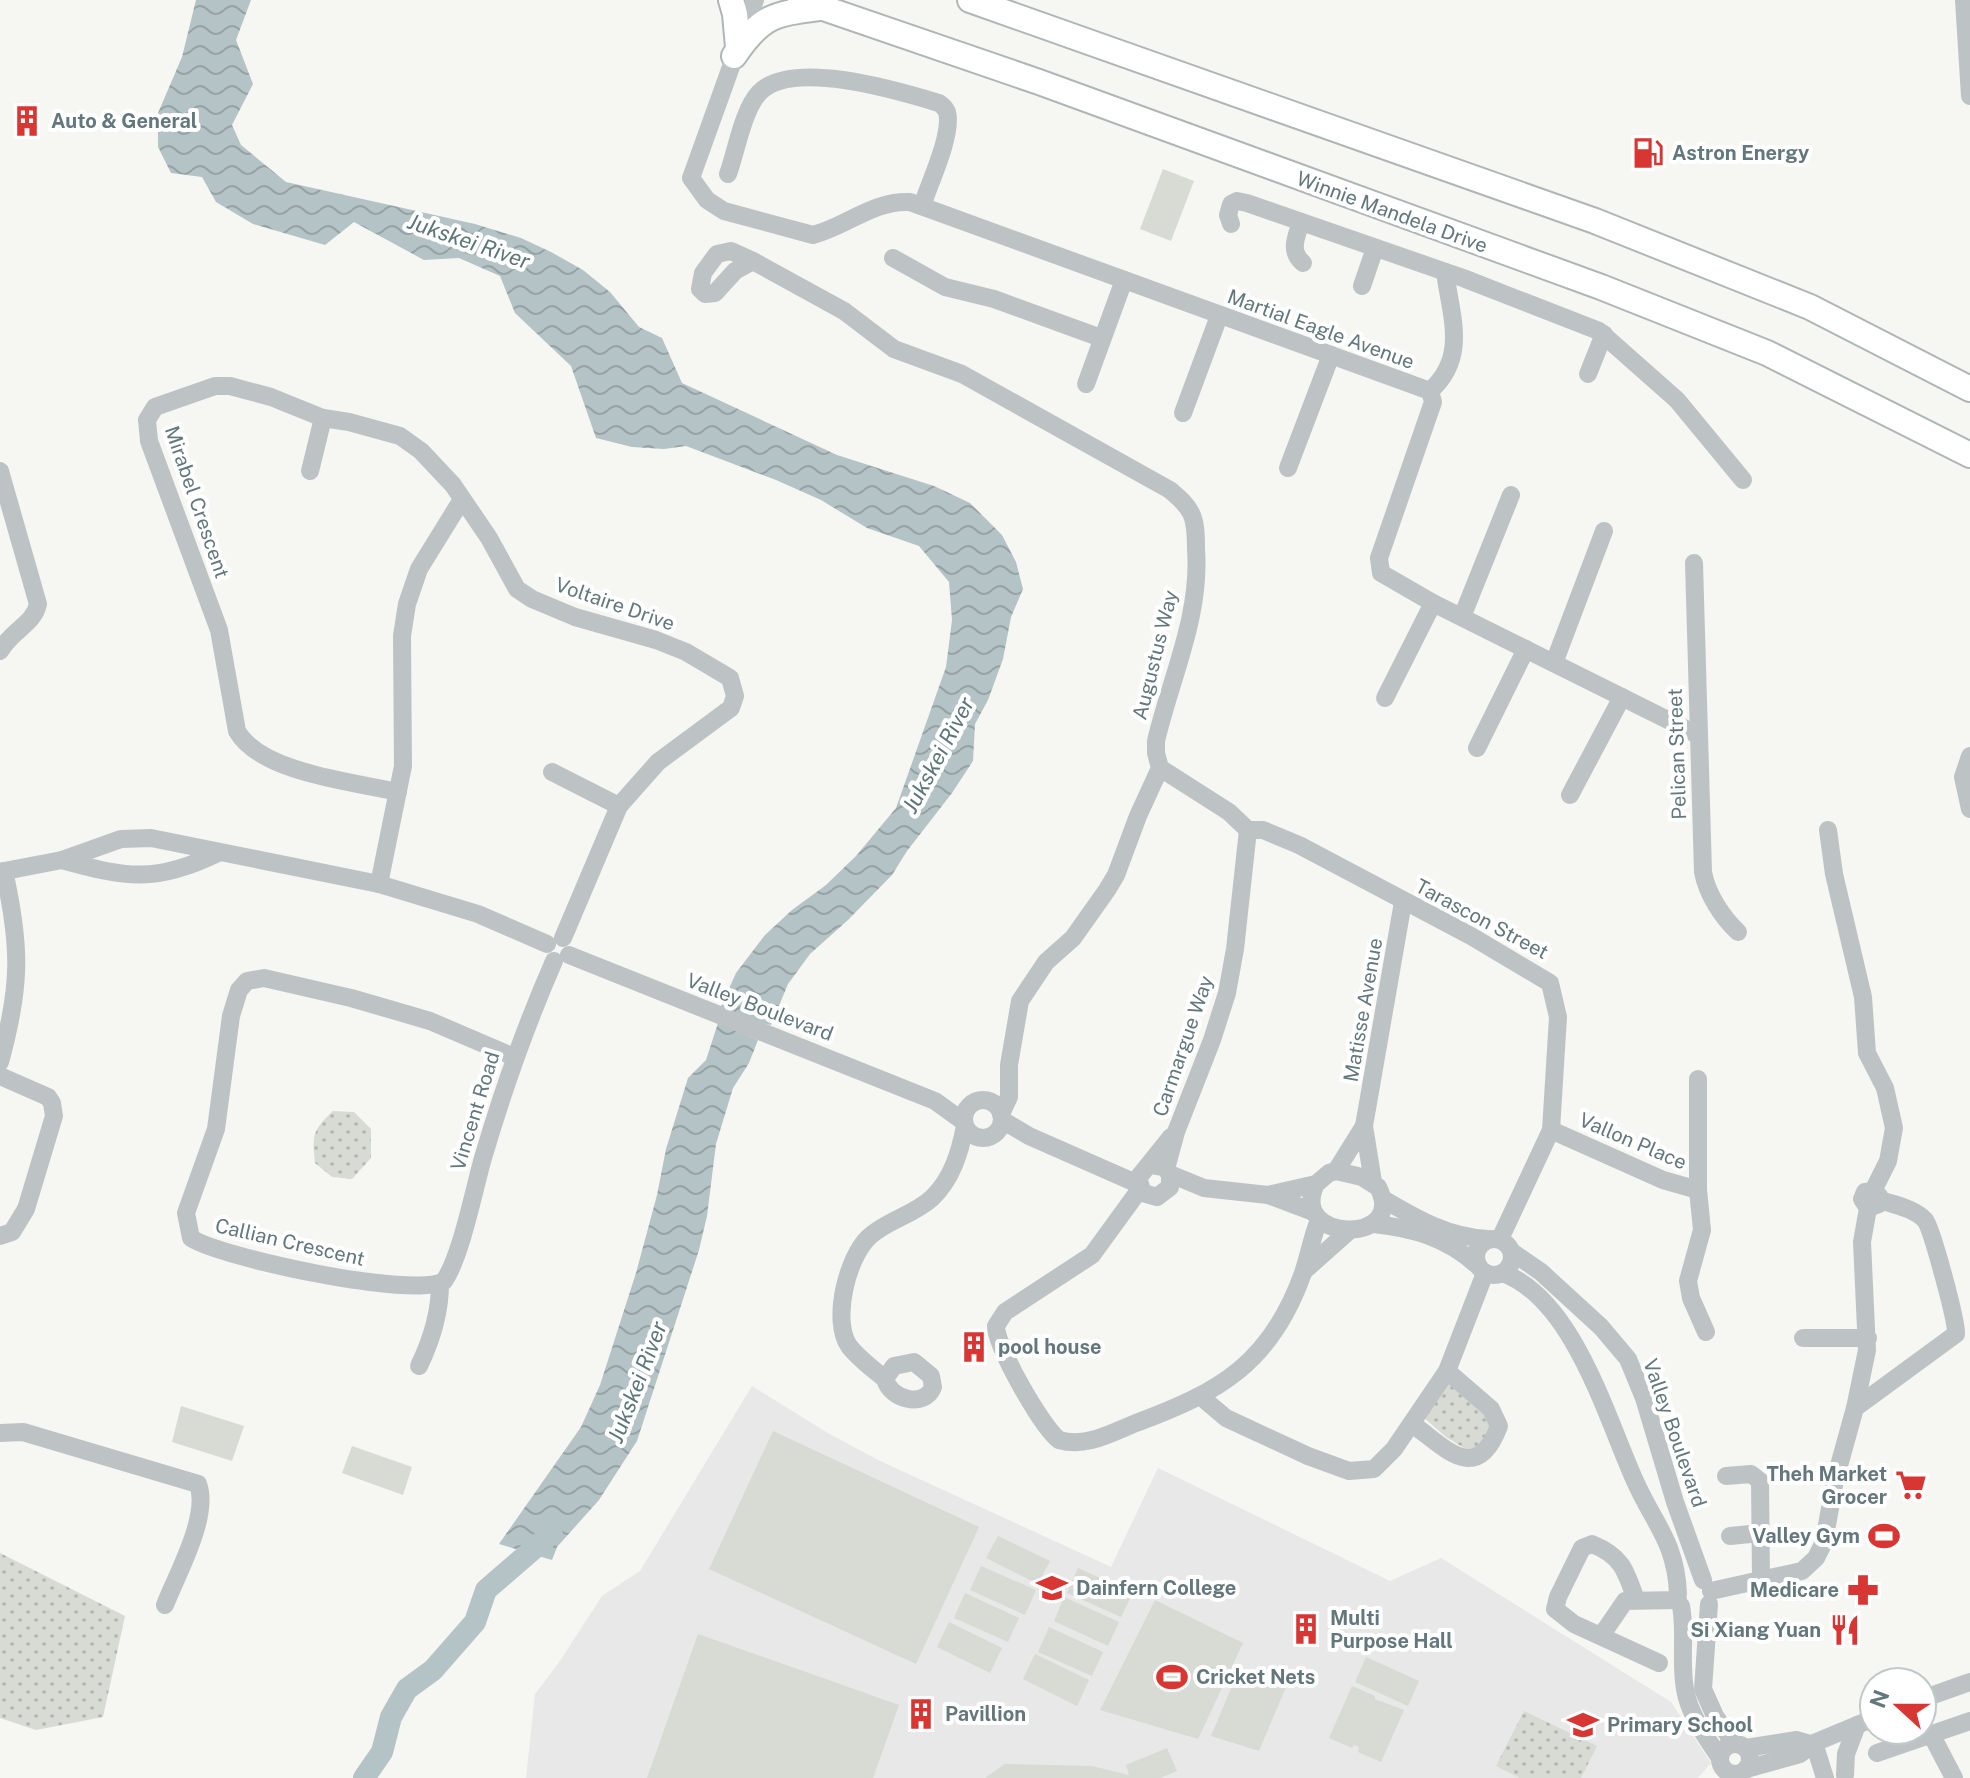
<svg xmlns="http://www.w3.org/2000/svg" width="1970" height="1778" viewBox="0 0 1970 1778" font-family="'Public Sans',sans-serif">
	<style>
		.built { fill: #e7e8e7 }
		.grass { fill: url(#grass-dots) }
		.pitch { fill: #d7dbd3 }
		.water { fill: url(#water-waves) }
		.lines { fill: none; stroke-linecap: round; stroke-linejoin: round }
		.river { stroke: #b4c3c5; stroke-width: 22 }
		.major-casing { stroke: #afb6b8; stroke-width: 28 }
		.minor { stroke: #bdc3c5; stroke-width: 18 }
		.major { stroke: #fff; stroke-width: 24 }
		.labels { text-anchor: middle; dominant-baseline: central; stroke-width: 8; stroke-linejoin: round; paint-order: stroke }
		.poi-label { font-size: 20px; font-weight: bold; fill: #63777c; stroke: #fff; text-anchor: start }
		.street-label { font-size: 20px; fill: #63777c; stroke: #fff }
		.water-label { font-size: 22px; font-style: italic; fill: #5e7678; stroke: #fff }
	</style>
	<defs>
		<pattern id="grass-dots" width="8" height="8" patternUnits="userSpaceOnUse" patternTransform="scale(2)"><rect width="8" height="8" fill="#d7dbd3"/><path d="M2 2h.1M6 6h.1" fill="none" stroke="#b2b6b0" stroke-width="1.8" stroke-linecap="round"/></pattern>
		<pattern id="water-waves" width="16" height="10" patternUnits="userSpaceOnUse" patternTransform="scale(2)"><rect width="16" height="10" fill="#b4c3c5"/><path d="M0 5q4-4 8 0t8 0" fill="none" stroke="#96a3a5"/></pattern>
	</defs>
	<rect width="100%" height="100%" fill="#f6f6f3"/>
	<path class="built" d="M752,1386L826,1432L878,1460L1111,1567L1158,1468L1390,1581L1441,1558L1671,1702L1711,1763L1698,1778H526L535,1694L558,1664L602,1596L640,1571Z"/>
	<g class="grass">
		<path d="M333,1111L354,1112L371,1129V1158L352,1179L332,1177L315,1163C312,1135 312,1131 333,1111Z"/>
		<path d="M1451,1379L1498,1426L1472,1453L1446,1437L1423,1417Z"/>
		<path d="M0,1553L125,1616L103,1717L36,1730L0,1718Z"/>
		<path d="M1524,1711L1597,1746L1581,1778H1520L1496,1766Z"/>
	</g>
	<g class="pitch">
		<path d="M1163,169L1194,181L1171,241L1140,229Z"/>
		<path d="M181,1406L244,1426L232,1461L172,1442Z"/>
		<path d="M773,1431L979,1527L916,1664L709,1569Z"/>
		<path d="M352,1446L412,1467L403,1495L342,1473Z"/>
		<path d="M998,1536L1050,1561L1038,1584L986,1558Z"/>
		<path d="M981,1566L1036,1590L1025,1615L970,1590Z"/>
		<path d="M1078,1568L1133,1593L1121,1617L1067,1593Z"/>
		<path d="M965,1593L1019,1618L1008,1642L954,1618Z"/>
		<path d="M1064,1597L1119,1622L1108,1646L1054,1621Z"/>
		<path d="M1155,1600L1243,1643L1198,1739L1100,1710Z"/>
		<path d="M949,1622L1002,1648L990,1673L937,1647Z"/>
		<path d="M1049,1627L1103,1652L1092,1676L1038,1652Z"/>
		<path d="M698,1634L899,1705L873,1778H647Z"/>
		<path d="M1035,1654L1089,1680L1077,1706L1023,1679Z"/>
		<path d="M1366,1657L1419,1681L1408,1706L1355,1682Z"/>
		<path d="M1240,1667L1286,1687L1259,1751L1211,1736Z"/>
		<path d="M1352,1686L1375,1696V1699L1404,1710L1381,1762L1358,1752L1359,1747L1354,1745L1352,1748L1329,1738Z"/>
		<path d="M1167,1748L1177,1771L1160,1778H985L1005,1764L1092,1766L1129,1775L1126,1765Z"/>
	</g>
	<g class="water">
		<path d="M196,0H251L236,40L253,84L232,125L241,145L286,182L475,224L521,238L551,252L583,270L610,292L639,327L662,338L682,383L837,455L934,486L970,503L1002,535L1016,562L1023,589L1011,617L1003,659L988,700L975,724L973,761L952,793L907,851L892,875L848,920L810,954L788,984L771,1025L717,1015L736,973L765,935L792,910L826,885L856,856L896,808L946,667L952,620L949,582L919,546L867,528L821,500L776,480L686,446L664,449L632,447L596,438L571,366L515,313L500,276L459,258L424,260L354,222L325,245L253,224L216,202L202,177L171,173L158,147V113L182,57Z"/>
		<path d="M718,1023L758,1040L749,1063L733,1088L716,1144L707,1216L699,1250L637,1441L599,1500L557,1547L552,1560L499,1544L581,1427L600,1385L636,1273L657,1195L666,1149L688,1078L706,1060Z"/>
	</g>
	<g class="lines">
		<path class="river" d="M364,1778L382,1752L391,1717L407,1689L433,1670L475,1622L486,1590L552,1533"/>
		<defs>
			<g id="major">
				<path d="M731,0L735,14L738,47"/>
				<path d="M800,0L1039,82L1601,287L1767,353L1970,455"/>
				<path d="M970,0L1595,221L1810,307L1970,389"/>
				<path d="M734,56C761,16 773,14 819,8"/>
			</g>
		</defs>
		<use href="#major" class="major-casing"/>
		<g class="minor">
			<path d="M755,0L691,178L707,200L724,211L813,235C847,226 874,200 910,202L1430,391L1433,402L1379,558L1381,573L1433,603L1698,735"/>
			<path d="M1964,0L1970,96"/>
			<path d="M728,174C736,152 743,110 759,93C791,58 899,91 939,103C943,106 945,107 947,112C953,134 929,184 922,206"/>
			<path d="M1301,222C1296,238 1289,251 1303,263"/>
			<path d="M1231,224L1228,215L1231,204L1237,201L1247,203L1463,278L1599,331L1677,400L1743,480"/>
			<path d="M893,258L945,287L994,299L1101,338"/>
			<path d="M753,261L731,251L717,254L703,273L700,289L705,294L715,293L735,271L753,261L844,311L894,349L962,374L1170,490C1178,497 1186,503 1191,513C1196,523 1196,537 1196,549C1201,616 1171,677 1156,741V753L1160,768L1138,816L1116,875L1107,890L1073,938L1046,962L1020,1001L1009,1065V1097L1001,1114"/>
			<path d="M1362,286L1375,248"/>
			<path d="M1588,374L1604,334"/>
			<path d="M1086,384L1124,280"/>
			<path d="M1430,391C1468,357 1451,317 1445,272"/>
			<path d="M1183,413L1219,316"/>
			<path d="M1288,468L1331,355"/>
			<path d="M0,471L38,604C34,624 12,630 0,651"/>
			<path d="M310,471L323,418"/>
			<path d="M1694,563L1703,872C1707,894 1722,917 1738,932"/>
			<path d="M1462,617L1511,495"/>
			<path d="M1554,663L1604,531"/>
			<path d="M1385,698L1433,603"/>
			<path d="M1477,748L1526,649"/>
			<path d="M1970,756L1963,777L1970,809"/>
			<path d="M1160,768L1229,812L1248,830H1263L1299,845L1471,936L1550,983L1558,1017L1551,1130L1500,1239"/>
			<path d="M552,772L619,806"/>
			<path d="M398,792C354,782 261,773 237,731L219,630L149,441L147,420L155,407L215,386H230L271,397L323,418L349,422L400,436L421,451L453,485L489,538L517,589L532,599L575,617L656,640L686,652L730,678L735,696L731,708L658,762L619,806L563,938"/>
			<path d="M1570,795L1622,697"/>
			<path d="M1828,830L1834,874L1863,997L1867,1053L1885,1088L1894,1128L1888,1161L1873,1191"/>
			<path d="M62,860C126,878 157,883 218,853"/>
			<path d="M0,872L62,860L121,839L151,838L379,884L478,914L547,944"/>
			<path d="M379,884L403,766L402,636L407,604L419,569L461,501"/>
			<path d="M569,955L935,1101L964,1122"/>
			<path d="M514,1057L430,1021L351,998L264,978L247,981L239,990L231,1016L216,1129L186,1213L191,1238C222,1258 414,1299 444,1281C461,1257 474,1189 483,1158C503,1090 526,1025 554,961"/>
			<path d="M0,1062C21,986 21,947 4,871"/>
			<path d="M0,1076L48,1097L52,1103L54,1116L26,1209L12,1232L0,1236"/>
			<path d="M1698,1079V1190L1702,1230L1688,1281L1691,1298L1706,1332"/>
			<circle cx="983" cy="1119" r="19"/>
			<path d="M1002,1120L1029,1136L1138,1184"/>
			<path d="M1551,1130L1663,1180L1698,1190"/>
			<path d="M1151,1165L1164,1167L1170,1174V1187L1157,1197L1143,1193L1138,1178L1171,1137"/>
			<path d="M1166,1169L1176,1132L1212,1040L1227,993L1235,949L1248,830"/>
			<path d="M1336,1171L1364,1126"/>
			<path d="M1170,1174L1204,1188L1268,1195L1311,1211"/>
			<path d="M1373,1182L1364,1126L1403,902"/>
			<path d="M1140,1189L1092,1255L1005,1312L996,1326C996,1347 1042,1427 1059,1440C1086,1448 1111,1433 1136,1423C1220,1392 1271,1363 1303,1273C1309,1255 1312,1237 1319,1220"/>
			<path d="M1268,1195L1316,1184L1329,1173L1336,1171L1362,1177L1378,1187C1409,1245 1287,1243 1316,1184"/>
			<path d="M1383,1199C1417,1219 1448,1237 1488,1239"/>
			<path d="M1374,1224C1413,1228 1447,1238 1477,1265"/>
			<circle cx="1494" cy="1257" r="18"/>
			<path d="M1512,1252L1541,1272L1601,1327L1628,1359L1644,1398L1675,1502L1703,1580"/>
			<path d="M1304,1271L1350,1230"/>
			<path d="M1503,1273C1574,1300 1606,1417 1635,1481C1654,1524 1676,1542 1678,1594"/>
			<path d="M1803,1338H1868"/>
			<path d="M419,1366C432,1339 440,1313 440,1284"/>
			<path d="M885,1379L894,1366L914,1362L931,1376L933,1387C924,1409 890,1399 885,1379C873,1369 858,1358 849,1346C831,1320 848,1256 869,1237C887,1220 914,1215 932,1198C952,1179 960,1152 965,1126"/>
			<path d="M1200,1396L1226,1418L1308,1456L1349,1471L1374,1469L1394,1449L1447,1371L1485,1273"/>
			<path d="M1855,1408L1867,1350L1862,1242L1868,1208L1862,1199L1865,1192L1873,1191L1879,1196V1204L1868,1208"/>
			<path d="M1412,1424C1444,1446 1476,1487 1499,1426L1491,1409L1447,1371"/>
			<path d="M0,1433L23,1432L198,1484C210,1516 177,1574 165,1605"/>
			<path d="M1726,1476L1751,1474L1760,1481L1761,1579"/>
			<path d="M1730,1536L1761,1533"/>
			<path d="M1711,1591L1802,1571L1816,1558L1824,1542L1835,1480L1855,1408L1956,1334C1957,1322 1932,1229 1925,1220C1913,1208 1895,1205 1880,1200"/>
			<path d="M1636,1600C1626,1571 1622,1556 1592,1544L1582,1548L1558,1597L1555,1609L1574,1624L1659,1663"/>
			<path d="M1709,1604L1703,1689L1715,1716L1734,1743"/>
			<path d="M1681,1606C1686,1633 1680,1662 1685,1689C1689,1714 1706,1737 1720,1758"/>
			<path d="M1601,1636L1625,1601L1678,1600"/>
			<path d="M1922,1699L1970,1682"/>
			<path d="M1931,1734L1954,1778"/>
			<path d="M1814,1743L1825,1778"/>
			<circle cx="1735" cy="1759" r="15"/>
			<path d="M1746,1748L1797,1740L1810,1744"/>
			<path d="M1877,1753L1970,1721"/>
			<path d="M1746,1769L1800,1754L1814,1743L1874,1718"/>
			<path d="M1845,1775L1846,1754L1857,1725"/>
		</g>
		<use href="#major" class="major"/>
	</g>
	<defs>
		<symbol id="building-bare" viewBox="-9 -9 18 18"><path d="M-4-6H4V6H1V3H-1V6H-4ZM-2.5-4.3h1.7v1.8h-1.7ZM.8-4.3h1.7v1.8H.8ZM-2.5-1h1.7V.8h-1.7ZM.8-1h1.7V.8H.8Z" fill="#d73633" stroke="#fff" stroke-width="2.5" paint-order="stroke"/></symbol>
		<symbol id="fuel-bare" viewBox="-9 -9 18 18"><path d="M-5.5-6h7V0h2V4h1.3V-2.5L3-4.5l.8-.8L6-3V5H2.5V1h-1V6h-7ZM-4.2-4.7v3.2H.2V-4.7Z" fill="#d73633" stroke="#fff" stroke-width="2.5" paint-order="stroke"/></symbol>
		<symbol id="supermarket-bare" viewBox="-9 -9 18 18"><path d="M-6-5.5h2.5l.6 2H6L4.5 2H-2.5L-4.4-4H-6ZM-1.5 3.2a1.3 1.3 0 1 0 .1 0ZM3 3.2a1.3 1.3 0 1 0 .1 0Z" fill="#d73633" stroke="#fff" stroke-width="2.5" paint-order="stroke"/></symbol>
		<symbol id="stadium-bare" viewBox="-9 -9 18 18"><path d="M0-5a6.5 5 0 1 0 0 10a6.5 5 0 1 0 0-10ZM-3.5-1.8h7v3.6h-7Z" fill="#d73633" stroke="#fff" stroke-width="2.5" paint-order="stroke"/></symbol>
		<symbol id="school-bare" viewBox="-9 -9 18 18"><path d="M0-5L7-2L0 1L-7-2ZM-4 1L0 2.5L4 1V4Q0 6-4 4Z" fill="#d73633" stroke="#fff" stroke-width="2.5" paint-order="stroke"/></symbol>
		<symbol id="pharmacy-bare" viewBox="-9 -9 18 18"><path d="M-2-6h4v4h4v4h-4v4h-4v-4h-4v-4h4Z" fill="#d73633" stroke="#fff" stroke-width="2.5" paint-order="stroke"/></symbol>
		<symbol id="restaurant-bare" viewBox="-9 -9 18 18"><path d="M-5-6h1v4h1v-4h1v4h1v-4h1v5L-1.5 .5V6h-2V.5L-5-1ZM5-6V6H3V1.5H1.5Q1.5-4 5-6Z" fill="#d73633" stroke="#fff" stroke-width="2.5" paint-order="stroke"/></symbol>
	</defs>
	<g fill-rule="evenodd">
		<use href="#building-bare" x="5" y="99" width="44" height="44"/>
		<use href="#fuel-bare" x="1626" y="131" width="44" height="44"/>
		<use href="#building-bare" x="952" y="1325" width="44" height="44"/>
		<use href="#supermarket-bare" x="1889" y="1463" width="44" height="44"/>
		<use href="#stadium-bare" x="1862" y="1514" width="44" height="44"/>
		<use href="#school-bare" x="1030" y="1566" width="44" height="44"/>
		<use href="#pharmacy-bare" x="1841" y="1568" width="44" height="44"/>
		<use href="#building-bare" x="1284" y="1607" width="44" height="44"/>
		<use href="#restaurant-bare" x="1823" y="1608" width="44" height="44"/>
		<use href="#stadium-bare" x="1150" y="1655" width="44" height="44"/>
		<use href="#building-bare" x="899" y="1692" width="44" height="44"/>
		<use href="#school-bare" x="1561" y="1703" width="44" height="44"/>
	</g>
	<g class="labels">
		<g class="poi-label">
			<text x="51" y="121">Auto &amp; General</text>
			<text x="1672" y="153">Astron Energy</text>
			<text x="998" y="1347">pool house</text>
			<text x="1887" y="1474" text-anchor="end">Theh Market<tspan x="1887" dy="23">Grocer</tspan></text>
			<text x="1860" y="1536" text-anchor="end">Valley Gym</text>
			<text x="1076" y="1588">Dainfern College</text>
			<text x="1839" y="1590" text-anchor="end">Medicare</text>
			<text x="1330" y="1618">Multi<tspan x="1330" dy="23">Purpose Hall</tspan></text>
			<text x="1821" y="1630" text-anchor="end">Si Xiang Yuan</text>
			<text x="1196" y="1677">Cricket Nets</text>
			<text x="945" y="1714">Pavillion</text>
			<text x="1607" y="1725">Primary School</text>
		</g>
		<g class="street-label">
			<text transform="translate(1392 212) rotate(20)">Winnie Mandela Drive</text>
			<text transform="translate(1321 329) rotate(20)">Martial Eagle Avenue</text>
			<text transform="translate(197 502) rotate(71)">Mirabel Crescent</text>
			<text transform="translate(615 604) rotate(19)">Voltaire Drive</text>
			<text transform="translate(1155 655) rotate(-76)">Augustus Way</text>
			<text transform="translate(1677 754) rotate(-92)">Pelican Street</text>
			<text transform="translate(1482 919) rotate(28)">Tarascon Street</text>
			<text transform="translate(760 1007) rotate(21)">Valley Boulevard</text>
			<text transform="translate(1363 1010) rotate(-80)">Matisse Avenue</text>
			<text transform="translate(1183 1046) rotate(-71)">Carmargue Way</text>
			<text transform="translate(475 1111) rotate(-73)">Vincent Road</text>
			<text transform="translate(1633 1141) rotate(23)">Vallon Place</text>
			<text transform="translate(290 1242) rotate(13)">Callian Crescent</text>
			<text transform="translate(1675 1433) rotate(71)">Valley Boulevard</text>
		</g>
		<g class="water-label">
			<text transform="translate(469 241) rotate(19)">Jukskei River</text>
			<text transform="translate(938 755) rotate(-62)">Jukskei River</text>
			<text transform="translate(637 1382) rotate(-69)">Jukskei River</text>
		</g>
	</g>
	<g transform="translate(1898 1706) rotate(291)"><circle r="38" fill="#ffffff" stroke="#c1c9cb" stroke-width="2"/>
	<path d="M0-6L14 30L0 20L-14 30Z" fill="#d73633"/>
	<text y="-12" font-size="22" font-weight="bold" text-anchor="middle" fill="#63777c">N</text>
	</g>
</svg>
